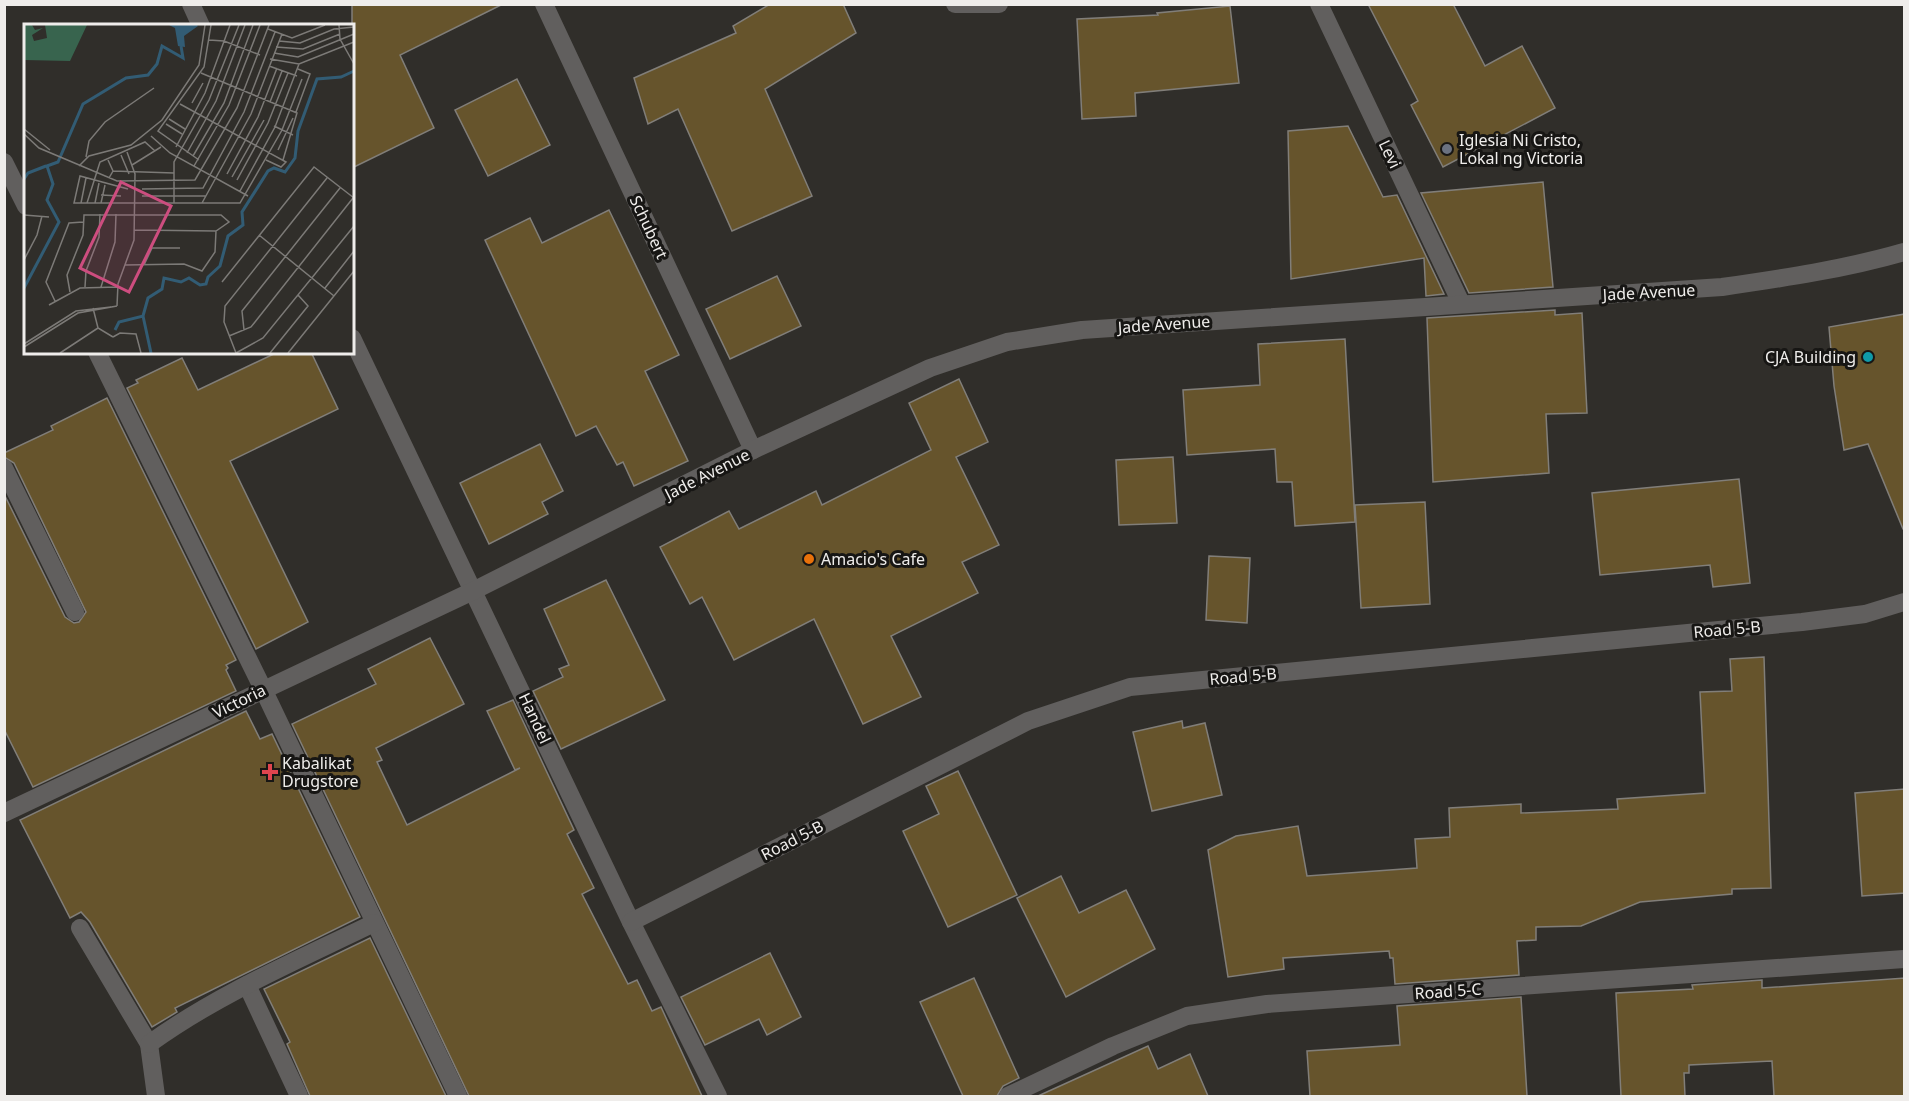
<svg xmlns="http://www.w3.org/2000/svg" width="1909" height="1101" viewBox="0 0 1909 1101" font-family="'Noto Sans',sans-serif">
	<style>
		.building { fill: #66542c; stroke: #817e79; stroke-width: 1.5 }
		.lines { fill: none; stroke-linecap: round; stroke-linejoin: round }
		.minor { stroke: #615f5e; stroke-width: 18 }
		.worship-dot { fill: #6b7280; stroke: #171614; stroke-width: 2 }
		.culture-dot { fill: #0f9aa8; stroke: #171614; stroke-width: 2 }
		.food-dot { fill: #e8710a; stroke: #171614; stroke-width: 2 }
		.health-dot { fill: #e0444e; stroke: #171614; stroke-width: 2 }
		.labels { text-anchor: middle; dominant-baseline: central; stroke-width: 6; stroke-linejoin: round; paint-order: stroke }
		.poi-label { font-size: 16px; fill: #efedeb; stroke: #171614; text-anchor: start }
		.street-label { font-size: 16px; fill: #efedeb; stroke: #171614 }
		.inset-river { fill: none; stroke: #325c74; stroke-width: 3 }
		.inset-road { fill: none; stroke: #7c7a77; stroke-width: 1.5 }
		.view { fill: #cd4d7f; fill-opacity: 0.15; stroke: #cd4d7f; stroke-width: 3 }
		.inset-edge { fill: none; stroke: #efedeb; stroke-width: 3 }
	</style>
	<rect width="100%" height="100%" fill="#302e2a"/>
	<g class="building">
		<path d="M352,4H503L400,55L434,128L352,168Z"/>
		<path d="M770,4H843L856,33L765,89L812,196L732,231L678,109L648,124L634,78L736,33L733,26Z"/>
		<path d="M1368,4H1453L1485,66L1522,46L1555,108L1443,167L1411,105L1418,101Z"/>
		<path d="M1230,6L1239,83L1135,93L1136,116L1082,119L1077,19L1158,15L1157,13Z"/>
		<path d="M517,79L550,145L488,176L455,110Z"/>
		<path d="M1348,126L1383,197L1397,195L1444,294L1426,296L1424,258L1291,279L1288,131Z"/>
		<path d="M1543,182L1553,287L1469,293L1421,193Z"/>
		<path d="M609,210L679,355L645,371L688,461L634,486L623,462L617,465L596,426L576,436L485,240L530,218L542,243Z"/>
		<path d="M777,276L801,326L730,359L706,309Z"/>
		<path d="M1555,310V315L1582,313L1587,413L1546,414L1549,473L1433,482L1427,318Z"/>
		<path d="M1905,314V529H1903L1868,444L1844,450L1834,386L1829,327Z"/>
		<path d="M1345,339L1355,522L1295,526L1292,482H1277L1275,449L1187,455L1183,390L1260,385L1258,344Z"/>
		<path d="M278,352H311L338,409L230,461L308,622L256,649L127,388L138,383L136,380L182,358L198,390Z"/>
		<path d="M959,379L988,442L956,457L999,545L962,562L978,593L891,636L921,697L863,724L814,619L734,660L702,597L690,604L660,547L729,511L739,529L816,491L822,505L931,450L909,403Z"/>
		<path d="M107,398L236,660L226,665L228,668L226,670L236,691L33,787L4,729V494L65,617L74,623L79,622L86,612L14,463L4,457V453L53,430L51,426Z"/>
		<path d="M540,444L563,491L542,502L548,514L489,544L460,483Z"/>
		<path d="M1173,457L1177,523L1119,525L1116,460Z"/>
		<path d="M1739,479L1750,583L1713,587L1710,565L1600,575L1592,493Z"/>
		<path d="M1425,502L1430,604L1361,608L1355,505Z"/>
		<path d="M1209,556L1250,558L1247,623L1206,620Z"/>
		<path d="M606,580L665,700L561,749L533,691L563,677L559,669L569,665L544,609Z"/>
		<path d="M430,638L464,704L376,748L382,760L377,762L407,825L520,768L515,770L487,711L513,700L574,830L567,834L594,888L582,894L628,984L637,980L652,1011L661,1007L702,1096H469L292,724L376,684L368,669Z"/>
		<path d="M1764,657L1771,888L1732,889V894L1640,902L1581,926L1536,927V940L1517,941L1519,975L1395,984L1393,958H1390L1389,951L1283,958L1284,969L1228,977L1208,850L1236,836L1298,826L1307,876L1417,868L1415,839L1450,837L1449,808L1521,804V813L1618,809L1617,799L1705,793L1700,692L1732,691L1730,659Z"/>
		<path d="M246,711L260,739L272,734L360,917L175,1008L177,1012L152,1027L90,922L81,912L70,918L20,820Z"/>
		<path d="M1182,721L1183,728L1205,723L1222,795L1152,811L1133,732Z"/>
		<path d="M958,771L1017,895L948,927L903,831L939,814L926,786Z"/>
		<path d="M1905,789V893L1862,896L1855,793Z"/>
		<path d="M1061,876L1079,913L1126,890L1155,949L1066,997L1017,898Z"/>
		<path d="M370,938L446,1096H310L287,1044L290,1042L264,989Z"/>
		<path d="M770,953L801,1017L767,1035L759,1019L705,1045L681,997Z"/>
		<path d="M974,978L1019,1078L1003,1086L997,1096H963L920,1002Z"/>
		<path d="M1905,978V1096H1774L1772,1061L1689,1065V1073H1684L1685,1096H1621L1616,993L1693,989L1692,985L1762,980V988Z"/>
		<path d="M1521,997L1527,1096H1310L1307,1051L1400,1045L1397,1006Z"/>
		<path d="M1148,1046L1158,1069L1190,1054L1208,1096H1038Z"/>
	</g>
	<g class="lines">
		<g class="minor">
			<path d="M191,4L201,26"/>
			<path d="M544,4L753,450"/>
			<path d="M955,4H999"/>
			<path d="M1319,4L1461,303"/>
			<path d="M4,162L26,206"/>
			<path d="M352,338L631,922L718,1096"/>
			<path d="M97,352L263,689L458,1096"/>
			<path d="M4,468L75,612"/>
			<path d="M4,813L475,590L753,450L930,368L1007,342L1082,330L1722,287C1784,278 1845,269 1904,252"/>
			<path d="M631,922L1028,721L1130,687L1802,622L1865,614L1904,602"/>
			<path d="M80,928L149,1044L156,1096"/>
			<path d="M247,985L299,1096"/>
			<path d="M149,1044C218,994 298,960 374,923"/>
			<path d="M1008,1096L1113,1046L1187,1016L1267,1004L1904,959"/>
		</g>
	</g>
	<circle class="worship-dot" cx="1447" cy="149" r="6"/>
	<circle class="culture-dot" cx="1868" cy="357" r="6"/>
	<circle class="food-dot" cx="809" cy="559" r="6"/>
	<path class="health-dot" d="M267 763h6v6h6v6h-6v6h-6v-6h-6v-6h6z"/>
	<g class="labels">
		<g class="poi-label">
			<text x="1459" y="140">Iglesia Ni Cristo,<tspan x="1459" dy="18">Lokal ng Victoria</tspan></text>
			<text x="1856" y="357" text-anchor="end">CJA Building</text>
			<text x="821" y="559">Amacio's Cafe</text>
			<text x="282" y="763">Kabalikat<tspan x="282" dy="18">Drugstore</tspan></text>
		</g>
		<g class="street-label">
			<text transform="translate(1390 154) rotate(64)">Levi</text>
			<text transform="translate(649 227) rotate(65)">Schubert</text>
			<text transform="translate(1649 292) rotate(-3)">Jade Avenue</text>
			<text transform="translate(1164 324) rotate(-4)">Jade Avenue</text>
			<text transform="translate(707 474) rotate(-27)">Jade Avenue</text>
			<text transform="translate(1727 629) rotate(-5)">Road 5-B</text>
			<text transform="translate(1243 676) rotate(-5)">Road 5-B</text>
			<text transform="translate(239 701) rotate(-26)">Victoria</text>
			<text transform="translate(535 718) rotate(65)">Handel</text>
			<text transform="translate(792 840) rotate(-27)">Road 5-B</text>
			<text transform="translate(1448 991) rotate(-4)">Road 5-C</text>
		</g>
	</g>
	<g transform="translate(24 24)">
		<rect width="330" height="330" fill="#302e2a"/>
		<path d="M0,1H8L11,6L19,4L8,11L10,17L23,14L21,1H63L46,37L0,36Z" fill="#38644e"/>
		<path d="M145,1H173L174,2L160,12L161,23L154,22L151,4Z" fill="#325c74"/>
		<path class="inset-river" d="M0,155L4,149L22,142M0,264L35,198L23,176L29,160L23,142L34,138L59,80L102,54L124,51L133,40L138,22L159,34L157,22M119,292L124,274L138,265L140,254L157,258L165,254L176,261L182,260L184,253L196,242L204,212L219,201L218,188L244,147L250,144L261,148L271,134L274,107L293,55L317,53L330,47M91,306L95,298L119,292L127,329"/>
		<path class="inset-road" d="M315,1L316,15L330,40M244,5L268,14L301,1M185,16L200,17L236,31M255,17L276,19L310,5L330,3M252,23L279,25L316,10M250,29L274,33L330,10M246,35L275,40L330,18M245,42L273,52M177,49L273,89L259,136M246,78L258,47M168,79L179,59M156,80L262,138L257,143L242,136M272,88L286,50L274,45M145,95L161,105M142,100L158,110M250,102L269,111M0,105L26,126M0,110L15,124L93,157L171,156L213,84L245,1M127,112L146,129L224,172M152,123L181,69L206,1M254,126L269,94M163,129L192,77L221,1M97,131L105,150M169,132L200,79L229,1M62,133L65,117L81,98L130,64M84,136L89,147L85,154M175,136L134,107L180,43L187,1M108,141L137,123M55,142L65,132L107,121L138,96L175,41L181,1M170,142L205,81L236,1M89,147L150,149M203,150L234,93L253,44M208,153L240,96M213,156L244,99L264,49M104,165L56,152L50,179H216L258,106L278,55M118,165L179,164L220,88L251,8M216,167L251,103L275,40M77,171L97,172M118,172H182M57,179L62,154M63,179L76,138L121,118L131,127M71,179L75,159M77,179L81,161M150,179V138L185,76L215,1M178,179L227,90L258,10M0,191L25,193M235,211L310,272M0,236L13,211L18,192M101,241L160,240L178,247L191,228L192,207M120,241L128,224H156M198,258L290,143L330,174M61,263L62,247L75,213L76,190M77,263L91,218L92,190M301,264L330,227M46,268L43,251L59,211L60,191H197L205,198L192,207L110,206M31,277L22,258L45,199L59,198M25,281L56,264L94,263M93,282L94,260L110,216L111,150L103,128M69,284L74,304L89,313M220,306L218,287L316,164M205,312L227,303L329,174M89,313L96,309L112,310L117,329M0,320L52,287L87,283M0,323L54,289L93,282M36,329L74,304M212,329L200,298L201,282L303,154M212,329L239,314L330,202M246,329L284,282L274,271M264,329L330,247"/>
		<path class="view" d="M97,158L147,182L105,268L56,244Z"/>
		<rect width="330" height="330" class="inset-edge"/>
	</g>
	<rect width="1909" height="1101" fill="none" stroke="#efedeb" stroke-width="12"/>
</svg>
